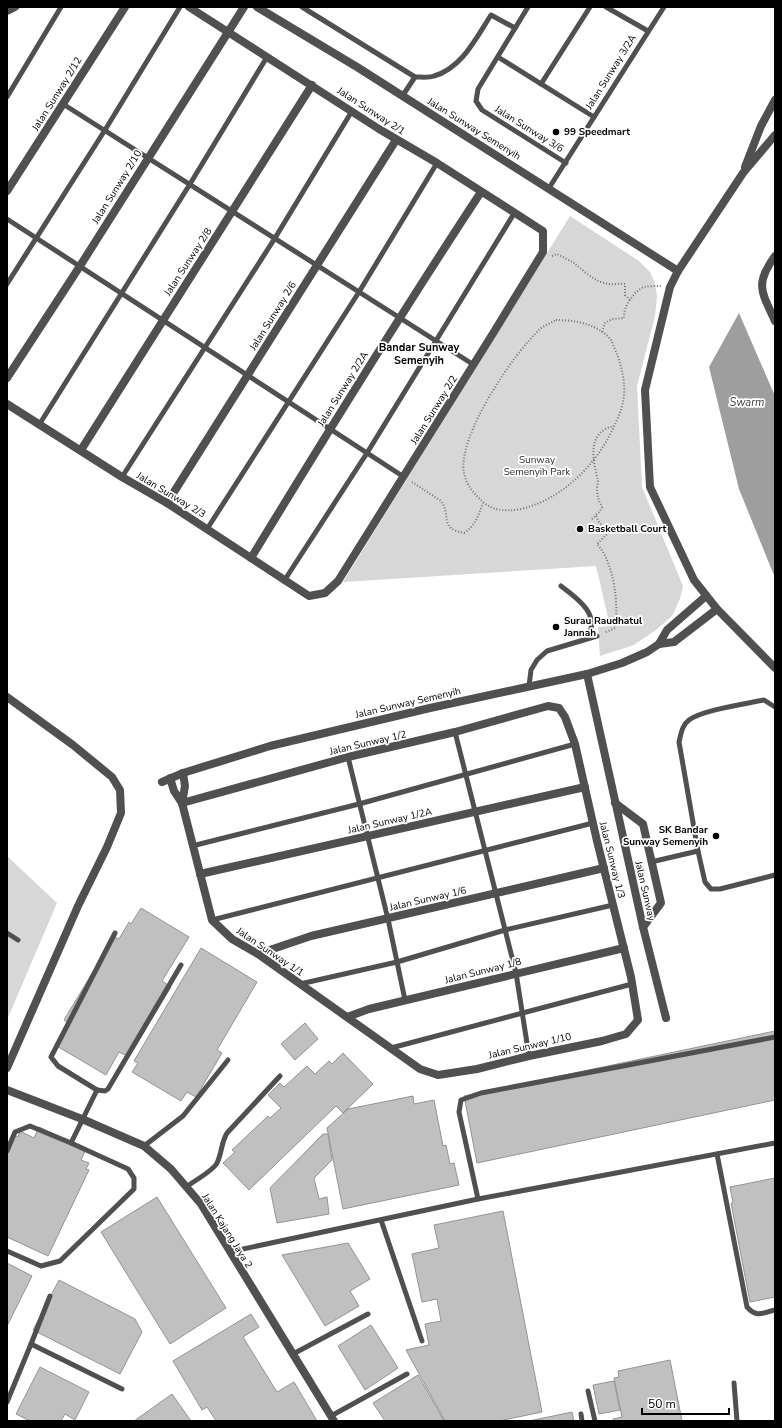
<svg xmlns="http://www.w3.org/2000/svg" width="782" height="1428" viewBox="0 0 782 1428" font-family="'Nunito Sans',sans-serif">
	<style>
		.green { fill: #d7d7d7 }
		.water { fill: #9e9e9e }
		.building { fill: #c0c0c0; stroke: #949494 }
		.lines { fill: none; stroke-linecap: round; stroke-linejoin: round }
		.path { stroke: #727272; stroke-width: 2; stroke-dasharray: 1 2; stroke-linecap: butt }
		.service { stroke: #505050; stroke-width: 5 }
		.minor { stroke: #505050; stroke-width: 8 }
		.tertiary { stroke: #505050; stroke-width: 8 }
		.poi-dot { fill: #000; stroke: #fff; stroke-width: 1.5 }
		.labels { text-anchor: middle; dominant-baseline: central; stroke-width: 3.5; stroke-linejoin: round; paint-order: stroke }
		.street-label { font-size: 10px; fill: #000; stroke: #fff }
		.poi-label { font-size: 10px; font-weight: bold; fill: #000; stroke: #fff; text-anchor: start }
		.park-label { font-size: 10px; fill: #2e2e2e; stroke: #fff }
		.neighbourhood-label { font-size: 11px; font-weight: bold; fill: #000; stroke: #fff }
		.water-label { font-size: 11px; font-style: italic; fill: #3f3f3f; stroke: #fff }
	</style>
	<rect width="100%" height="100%" fill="#fff"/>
	<g class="green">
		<path d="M570,216L639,261L650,272L655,283L657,296L655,316L637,386L642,487L683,586L680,599L672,616L656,630L634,645L600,656L598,627L610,626L596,566L343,582Z"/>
		<path d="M7,856L57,903L7,1020Z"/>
	</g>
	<path class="water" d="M739,313L775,396V576L773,573L739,489L709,367Z"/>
	<g class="building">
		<path d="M141,908L189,937L162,981L171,987L129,1057L119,1052L106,1075L55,1045L68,1023L64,1020L114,937L119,939L129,922L131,924Z"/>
		<path d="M201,948L257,982L217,1050L222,1053L196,1097L187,1092L181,1101L132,1072L138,1063L134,1061Z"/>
		<path d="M305,1023L318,1039L295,1060L281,1044Z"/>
		<path d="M775,1031V1100L477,1163L464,1096Z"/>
		<path d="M343,1053L373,1084L343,1113L336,1106L249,1190L223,1163L235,1152L232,1150L268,1116L270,1118L281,1108L268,1095L280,1083L284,1087L307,1066L315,1074L329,1061L332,1064Z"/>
		<path d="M413,1096L414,1104L434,1100L443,1146L446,1145L450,1164L454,1163L459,1185L343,1209L327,1128L348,1109Z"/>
		<path d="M39,1127L86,1149L81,1160L89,1163L86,1169L89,1170L48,1256L7,1237V1152L15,1135L18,1137L20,1131L34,1138Z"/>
		<path d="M323,1134H328L332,1160L314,1178L319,1199L327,1197L329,1214L277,1223L270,1188Z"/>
		<path d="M775,1178V1297L750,1302L731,1203H733L730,1187Z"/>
		<path d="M157,1197L226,1308L170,1344L101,1232Z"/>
		<path d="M503,1211L542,1412L499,1421H445L406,1350L429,1345L425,1324L441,1321L437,1299L422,1302L412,1254L439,1248L434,1225Z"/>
		<path d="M348,1243L370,1279L350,1291L359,1306L325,1326L282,1255Z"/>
		<path d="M7,1263L32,1276L7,1326Z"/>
		<path d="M59,1280L135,1319L142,1332L120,1374L33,1330Z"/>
		<path d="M251,1314L259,1327L243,1337L277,1392L294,1382L317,1421H216L207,1407L202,1410L173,1361Z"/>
		<path d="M371,1325L398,1368L365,1390L338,1346Z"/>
		<path d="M670,1360L682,1421H613V1419L622,1417L614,1378L619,1377L618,1371Z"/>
		<path d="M40,1367L89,1392L75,1420L65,1414L61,1421H30L16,1414Z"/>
		<path d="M418,1375L444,1421H385L373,1403Z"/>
		<path d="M614,1381L620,1410L599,1414L593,1385Z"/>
		<path d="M172,1394L191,1421H134Z"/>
		<path d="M572,1412L574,1421H529Z"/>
	</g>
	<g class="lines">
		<g class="path">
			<path d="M552,256L557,254C563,257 569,260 574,263C584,271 596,283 609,284C614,285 619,283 625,284V295L630,300"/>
			<path d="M556,320C575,320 598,324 611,340C613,344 615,350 617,354C622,368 625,381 624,396C623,405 620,413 616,422C600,461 564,499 521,509C504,512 490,511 478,497C471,490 466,483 464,473C457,436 514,353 540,329C545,325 551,323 556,320Z"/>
			<path d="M602,332L605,323L612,319L624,318C623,307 634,291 644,287C649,286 656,286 661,286"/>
			<path d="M412,482L441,501C452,516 438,528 464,533C476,525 478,516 483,503"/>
			<path d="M596,516L599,522L609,532L597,544C614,562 619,605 615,628L604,633"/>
			<path d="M592,519L600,511L602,507C599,501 597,496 597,489C597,486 598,483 598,480C593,461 586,432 614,426"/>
		</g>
		<g class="service">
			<path d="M302,7L415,77C421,77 429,78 434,76C462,68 476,38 491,15L515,28"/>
			<path d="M528,7L478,89L476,101L482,110L566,163"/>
			<path d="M606,7L648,31"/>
			<path d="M498,57L594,117"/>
			<path d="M541,84L590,7"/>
			<path d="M403,95L415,77"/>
			<path d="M7,97L61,7"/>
			<path d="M63,104L474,365"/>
			<path d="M549,188L664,7"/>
			<path d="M7,219L404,477"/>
			<path d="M7,284L105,130L180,7"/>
			<path d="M39,425L190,184L267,57"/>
			<path d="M122,477L275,238L352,111"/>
			<path d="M207,529L359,292L437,163"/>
			<path d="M284,581L367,453L515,212"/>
			<path d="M561,586C577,598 602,615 587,638"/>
			<path d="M529,686L531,670L537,660L547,651L597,636"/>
			<path d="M775,707L764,700C745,704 702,710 689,720C682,725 681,734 679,742L698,851L705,882L711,889H720L775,875"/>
			<path d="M455,732L516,973L529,1056"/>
			<path d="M348,757L388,919L405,1000"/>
			<path d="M192,846L359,804L575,744"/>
			<path d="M651,862L698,851"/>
			<path d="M212,920L593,823"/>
			<path d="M7,933L18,940"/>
			<path d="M300,984L397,962L505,930L613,905"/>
			<path d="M391,1048L632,984"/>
			<path d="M97,1090L105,1091L108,1089L181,965"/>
			<path d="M144,1146L183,1116L228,1060"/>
			<path d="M7,1151L15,1132L30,1126L71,1143"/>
			<path d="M717,1154L747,1307C757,1318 762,1313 775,1310"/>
			<path d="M186,1187C194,1181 213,1171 217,1163C222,1153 221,1143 227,1133L280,1076"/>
			<path d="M478,1199L459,1112L461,1100L481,1093L775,1037"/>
			<path d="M381,1220L422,1341"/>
			<path d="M7,1251L41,1266L60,1261L134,1189V1178L128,1169L71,1143L97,1090L58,1066L51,1057L115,933"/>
			<path d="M229,1252L478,1199L775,1143"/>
			<path d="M31,1344L50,1296"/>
			<path d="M293,1354L368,1314"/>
			<path d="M734,1383L737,1421"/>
			<path d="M588,1391L595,1421"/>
			<path d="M7,1402L31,1344L122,1389"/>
			<path d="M581,1414L582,1421"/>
			<path d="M331,1416L407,1374"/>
		</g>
		<g class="minor">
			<path d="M257,7L357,67L678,271"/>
			<path d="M7,11L15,7"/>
			<path d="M7,191L125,7"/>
			<path d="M775,256C754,285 762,292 775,321"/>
			<path d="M7,378L80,266L244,7"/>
			<path d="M7,404L122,477L167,503L309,596L325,593L338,581L492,335L543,252V231L437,163L379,129L189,7"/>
			<path d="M81,450L312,85"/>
			<path d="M167,503L396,140"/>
			<path d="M251,558C326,435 402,312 481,192"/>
			<path d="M659,644L674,642L717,609"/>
			<path d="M587,674L643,927L666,1018"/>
			<path d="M7,697L73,745L112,777L120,790L121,813L107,847L78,906L7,1068"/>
			<path d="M170,778L174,791L182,803L212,920L232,939L258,954L420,1069L438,1075L477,1069L529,1056L602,1041L626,1034L638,1020L631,977L597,841L575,744L565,717L559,708L548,706L455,732L348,757L182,803"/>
			<path d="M162,782L183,773L270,746L430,708L587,674L622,663L647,652L659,644L667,630L706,596"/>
			<path d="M182,803L185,786L183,773"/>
			<path d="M615,803L643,824L661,903L643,927"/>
			<path d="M200,874L585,787"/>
			<path d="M258,954L311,936L604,868"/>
			<path d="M347,1017L369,1009L624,948"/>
			<path d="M7,1090L82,1119L144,1146L171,1169L201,1204L334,1421"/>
		</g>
		<g class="tertiary">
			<path d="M775,135L743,173L678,271L670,287L645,390L650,487L694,580L717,609L775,668"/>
			<path d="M745,167L761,126L775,100"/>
		</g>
	</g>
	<g class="poi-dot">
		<circle cx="556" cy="132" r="4"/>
		<circle cx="580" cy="529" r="4"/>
		<circle cx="556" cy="627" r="4"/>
		<circle cx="716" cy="836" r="4"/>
	</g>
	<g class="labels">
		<g class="street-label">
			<text transform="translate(611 72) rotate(-58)">Jalan Sunway 3/2A</text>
			<text transform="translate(57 94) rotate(-58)">Jalan Sunway 2/12</text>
			<text transform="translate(371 111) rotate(33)">Jalan Sunway 2/1</text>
			<text transform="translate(474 129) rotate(32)">Jalan Sunway Semenyih</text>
			<text transform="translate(529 129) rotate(32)">Jalan Sunway 3/6</text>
			<text transform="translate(117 187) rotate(-58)">Jalan Sunway 2/10</text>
			<text transform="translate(188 262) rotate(-57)">Jalan Sunway 2/8</text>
			<text transform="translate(273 316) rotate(-58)">Jalan Sunway 2/6</text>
			<text transform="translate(343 389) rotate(-58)">Jalan Sunway 2/2A</text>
			<text transform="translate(434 410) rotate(-58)">Jalan Sunway 2/2</text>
			<text transform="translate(171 495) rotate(31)">Jalan Sunway 2/3</text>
			<text transform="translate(408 703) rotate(-13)">Jalan Sunway Semenyih</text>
			<text transform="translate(368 743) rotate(-13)">Jalan Sunway 1/2</text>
			<text transform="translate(390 821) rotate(-13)">Jalan Sunway 1/2A</text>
			<text transform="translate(612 860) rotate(76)">Jalan Sunway 1/3</text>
			<text transform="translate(645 891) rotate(77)">Jalan Sunway</text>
			<text transform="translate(428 899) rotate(-13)">Jalan Sunway 1/6</text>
			<text transform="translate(270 952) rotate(34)">Jalan Sunway 1/1</text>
			<text transform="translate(483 971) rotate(-14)">Jalan Sunway 1/8</text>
			<text transform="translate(530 1046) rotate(-13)">Jalan Sunway 1/10</text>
			<text transform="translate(227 1231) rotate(58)">Jalan Kajang Jaya 2</text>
		</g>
		<g class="poi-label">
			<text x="564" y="132">99 Speedmart</text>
			<text x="588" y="529">Basketball Court</text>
			<text x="564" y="621">Surau Raudhatul<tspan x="564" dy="12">Jannah</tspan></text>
			<text x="708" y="830" text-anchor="end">SK Bandar<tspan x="708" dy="12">Sunway Semenyih</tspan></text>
		</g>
		<g class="park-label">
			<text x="537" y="460">Sunway<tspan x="537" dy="12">Semenyih Park</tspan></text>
		</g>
		<g class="neighbourhood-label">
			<text x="419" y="347">Bandar Sunway<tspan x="419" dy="13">Semenyih</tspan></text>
		</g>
		<g class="water-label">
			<text x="747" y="402">Swarm</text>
		</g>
	</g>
	<rect width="782" height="1428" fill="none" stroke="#000000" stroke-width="16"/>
	<path d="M642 1408v6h87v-6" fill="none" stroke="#000000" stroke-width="2"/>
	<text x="648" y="1408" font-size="12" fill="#000000" stroke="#ffffff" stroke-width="3" paint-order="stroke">50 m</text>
</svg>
